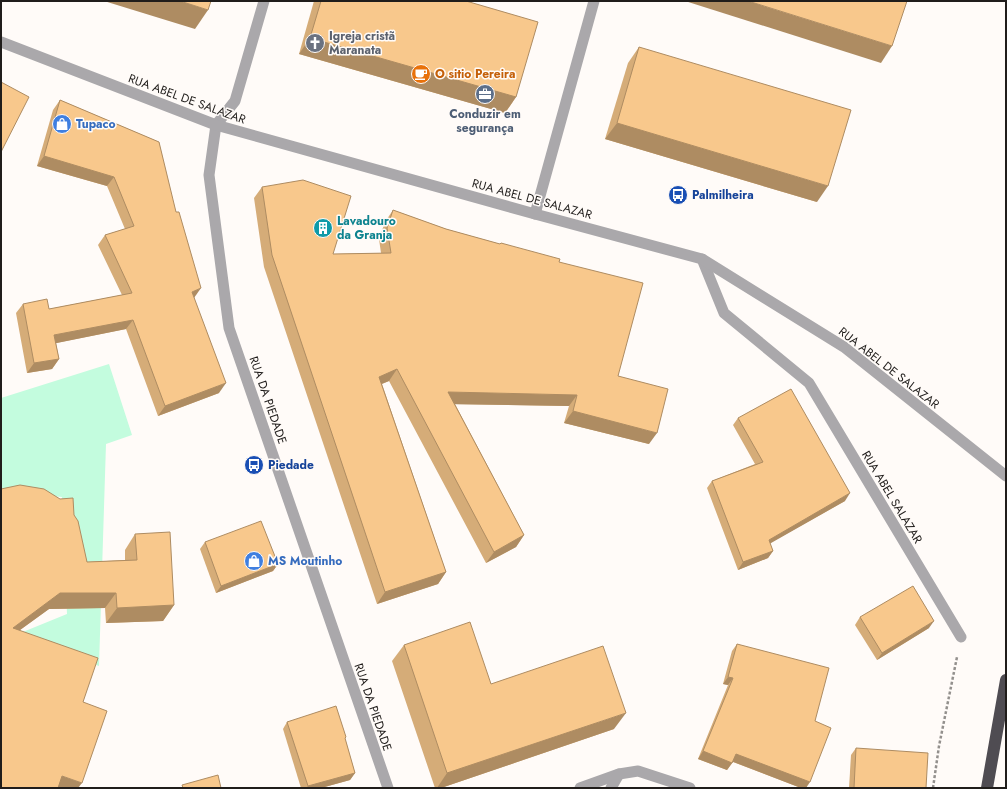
<svg xmlns="http://www.w3.org/2000/svg" width="1007" height="789" viewBox="0 0 1007 789" font-family="Jost,sans-serif">
	<style>
		.green { fill: #c3fcde }
		.lines { fill: none; stroke-linecap: round; stroke-linejoin: round }
		.path { stroke: #93908d; stroke-width: 2.5; stroke-dasharray: 3 2; stroke-linecap: butt }
		.minor { stroke: #aaa8ab; stroke-width: 11 }
		.tertiary { stroke: #aaa8ab; stroke-width: 11 }
		.motorway { stroke: #4f4c52; stroke-width: 12 }
		.wall { fill: #d5ac78 }
		.shaded-wall { fill: #ae8c62 }
		.building { fill: #f8c88c; stroke: #ae8c62 }
		.labels { text-anchor: middle; dominant-baseline: central; stroke-width: 3; stroke-linejoin: round; paint-order: stroke }
		.worship-label { font-size: 12px; font-weight: bold; fill: #5b616d; stroke: #fffbf8; text-anchor: start }
		.food-label { font-size: 12px; font-weight: bold; fill: #c56008; stroke: #fffbf8; text-anchor: start }
		.street-label { font-size: 12px; fill: #201d1b; stroke: #fffbf8 }
		.service-label { font-size: 12px; font-weight: bold; fill: #4e5e75; stroke: #fffbf8 }
		.shop-label { font-size: 12px; font-weight: bold; fill: #366cbe; stroke: #fffbf8; text-anchor: start }
		.transit-label { font-size: 12px; font-weight: bold; fill: #164399; stroke: #fffbf8; text-anchor: start }
		.culture-label { font-size: 12px; font-weight: bold; fill: #0d838f; stroke: #fffbf8; text-anchor: start }
	</style>
	<rect width="100%" height="100%" fill="#fffbf8"/>
	<path class="green" d="M109,364L132,435L106,444L99,666L13,636L67,614L62,497L1,492V398Z"/>
	<g class="lines">
		<path class="path" d="M933,788L939,746L957,657"/>
		<g class="minor">
			<path d="M264,1L235,101L216,125L209,175L229,328L388,788"/>
			<path d="M535,214L594,1"/>
			<path d="M702,259L724,313L809,383L961,637"/>
			<path d="M580,788L619,774L638,771L690,788"/>
			<path d="M611,788L619,774"/>
		</g>
		<path class="tertiary" d="M1,42L216,125L535,214L702,259L844,347L1006,476"/>
		<path class="motorway" d="M987,788L1006,680"/>
	</g>
	<g class="wall">
		<path d="M314,1H466L516,97L505,113L299,54Z"/>
		<path d="M639,47L817,202L605,139L628,63Z"/>
		<path d="M60,100L159,142L194,298L219,393L158,416L126,329L56,343L59,359L52,369L27,373L16,313L23,304L49,309L122,295L98,245L105,235L125,229L107,186L37,166L53,110Z"/>
		<path d="M262,187L333,254L381,253L379,239L385,222L393,210L446,229L500,244L501,243L559,262L618,376L649,444L564,423L569,406L455,404L524,535L516,547L486,563L389,381L382,384L446,572L438,584L377,604L264,267L254,198Z"/>
		<path d="M738,418L845,501L770,543L773,551L768,558L738,570L707,488L712,481L755,464L733,425Z"/>
		<path d="M1,489L74,515L87,562L125,560V550L135,534L174,605L163,621L106,623L105,608L49,609L20,630L83,702L1,788Z"/>
		<path d="M205,542L278,564L273,571L216,593L200,549Z"/>
		<path d="M860,617L929,628L877,660L855,625Z"/>
		<path d="M737,644L815,721L806,788H801L733,762L727,770L698,759L728,685L723,684L732,651Z"/>
		<path d="M404,645L491,684L614,729L441,788H435L392,661Z"/>
		<path d="M287,722L345,739L355,773L350,780L321,788H301L283,729Z"/>
		<path d="M856,748L926,788H849L851,755Z"/>
	</g>
	<g class="shaded-wall">
		<path d="M104,1H180L208,10L195,29Z"/>
		<path d="M685,1H748L892,46L881,63Z"/>
		<path d="M310,38L516,97L505,113L299,54Z"/>
		<path d="M617,123L828,186L817,202L605,139Z"/>
		<path d="M44,156L114,177L107,186L37,166Z"/>
		<path d="M201,288L194,298L192,292Z"/>
		<path d="M133,320L126,329L47,345L54,335Z"/>
		<path d="M59,359L52,369L27,373L34,363Z"/>
		<path d="M397,369L389,381L371,388L379,377Z"/>
		<path d="M226,383L219,393L158,416L165,406Z"/>
		<path d="M448,392L577,395L569,406L440,404Z"/>
		<path d="M573,411L657,433L649,444L564,423Z"/>
		<path d="M850,493L845,501L764,547L769,540Z"/>
		<path d="M524,535L516,547L486,563L494,552Z"/>
		<path d="M773,551L768,558L738,570L743,562Z"/>
		<path d="M278,564L273,571L216,593L221,586Z"/>
		<path d="M446,572L438,584L377,604L385,592Z"/>
		<path d="M60,593H116L105,608L49,609L2,643L13,628Z"/>
		<path d="M174,605L163,621L106,623L117,608Z"/>
		<path d="M934,621L929,628L877,660L882,653Z"/>
		<path d="M728,677L733,678L728,685L723,684Z"/>
		<path d="M626,713L614,729L441,788H437L447,773Z"/>
		<path d="M703,751L732,763L727,770L698,759Z"/>
		<path d="M736,754L810,782L806,788H801L731,761Z"/>
		<path d="M355,773L350,780L321,788H306L308,786Z"/>
		<path d="M62,776L82,783L78,788H54Z"/>
	</g>
	<g class="building">
		<path d="M180,1H211L208,10Z"/>
		<path d="M321,1H466L538,22L516,97L310,38Z"/>
		<path d="M748,1H907L892,46Z"/>
		<path d="M639,47L851,110L828,186L617,123Z"/>
		<path d="M1,82L29,97L1,152Z"/>
		<path d="M60,100L159,142L176,212H179L201,288L192,292L226,383L165,406L133,320L54,335L59,359L34,363L23,304L47,299L49,309L132,293L105,235L134,226L114,177L44,156Z"/>
		<path d="M303,180L351,196L333,254L391,253L387,228L393,210L446,229L500,244L501,243L560,259L559,262L643,283L618,376L668,389L657,433L573,411L577,395L448,392L524,535L494,552L397,369L379,377L446,572L385,592L272,255L262,187Z"/>
		<path d="M791,389L850,493L769,540L773,551L743,562L712,481L763,462L738,418Z"/>
		<path d="M20,485L44,489L60,499L73,498L74,515L78,521L87,562L137,560L135,534L170,532L174,605L117,608L116,593H60L13,628L98,658L83,702L107,711L82,783L62,776L58,788H1V489Z"/>
		<path d="M261,521L278,564L221,586L205,542Z"/>
		<path d="M913,586L934,621L882,653L860,617Z"/>
		<path d="M470,622L491,684L603,646L626,713L447,773L404,645Z"/>
		<path d="M737,644L829,668L815,721L831,728L810,782L736,754L732,763L703,751L733,678L728,677Z"/>
		<path d="M336,706L346,737L345,738L355,773L308,786L287,722Z"/>
		<path d="M856,748L928,753L926,788H854Z"/>
		<path d="M218,775L221,788H183L182,785Z"/>
	</g>
	<defs>
		<symbol id="church-disc" viewBox="-11 -11 22 22"><circle r="9.5" fill="#6b7280" stroke="#fffbf8"/><path d="M-1.2-6h2.4v3.5h3.3v2.4h-3.3V6h-2.4V-.1h-3.3v-2.4h3.3Z" fill="#fff"/></symbol>
		<symbol id="cafe-disc" viewBox="-11 -11 22 22"><circle r="9.5" fill="#e8710a" stroke="#fffbf8"/><path d="M-5.5-4.5H6V0H3Q3 3.5 0 3.5H-2.5Q-5.5 3.5-5.5 0ZM3-3.2v2h1.7v-2ZM-6 4.5H4V6H-6Z" fill="#fff"/></symbol>
		<symbol id="office-disc" viewBox="-11 -11 22 22"><circle r="9.5" fill="#5c6f8a" stroke="#fffbf8"/><path d="M-6-3h4V-5.5h4V-3h4V5H-6ZM-1-4.5V-3h2v-1.5ZM-6 0V1H6V0Z" fill="#fff"/></symbol>
		<symbol id="shop-disc" viewBox="-11 -11 22 22"><circle r="9.5" fill="#3f7fe0" stroke="#fffbf8"/><path d="M-5-2.5h2.3a2.7 3.5 0 0 1 5.4 0H5L5.5 6h-11ZM-1.5-2.5h3a1.5 2.3 0 0 0-3 0Z" fill="#fff"/></symbol>
		<symbol id="bus-disc" viewBox="-11 -11 22 22"><circle r="9.5" fill="#1a4fb4" stroke="#fffbf8"/><path d="M-5-6H5V4H4V6H2V4H-2V6H-4V4H-5ZM-3.5-4V0h7V-4ZM-3.5 1.2v1.5H-2V1.2ZM2 1.2v1.5H3.5V1.2Z" fill="#fff"/></symbol>
		<symbol id="building-disc" viewBox="-11 -11 22 22"><circle r="9.5" fill="#0f9aa8" stroke="#fffbf8"/><path d="M-4-6H4V6H1V3H-1V6H-4ZM-2.5-4.3h1.7v1.8h-1.7ZM.8-4.3h1.7v1.8H.8ZM-2.5-1h1.7V.8h-1.7ZM.8-1h1.7V.8H.8Z" fill="#fff"/></symbol>
	</defs>
	<g fill-rule="evenodd">
		<use href="#church-disc" x="304" y="32" width="22" height="22"/>
		<use href="#cafe-disc" x="410" y="63" width="22" height="22"/>
		<use href="#office-disc" x="474" y="83" width="22" height="22"/>
		<use href="#shop-disc" x="51" y="113" width="22" height="22"/>
		<use href="#bus-disc" x="667" y="184" width="22" height="22"/>
		<use href="#building-disc" x="312" y="217" width="22" height="22"/>
		<use href="#bus-disc" x="243" y="454" width="22" height="22"/>
		<use href="#shop-disc" x="243" y="550" width="22" height="22"/>
	</g>
	<g class="labels">
		<g class="worship-label">
			<text x="329" y="36">Igreja cristã<tspan x="329" dy="14">Maranata</tspan></text>
		</g>
		<g class="food-label">
			<text x="435" y="74">O sitio Pereira</text>
		</g>
		<g class="street-label">
			<text transform="translate(187 99) rotate(20)">RUA ABEL DE SALAZAR</text>
			<text transform="translate(532 199) rotate(15)">RUA ABEL DE SALAZAR</text>
			<text transform="translate(889 368) rotate(38)">RUA ABEL DE SALAZAR</text>
			<text transform="translate(268 400) rotate(71)">RUA DA PIEDADE</text>
			<text transform="translate(892 497) rotate(59)">RUA ABEL SALAZAR</text>
			<text transform="translate(373 707) rotate(71)">RUA DA PIEDADE</text>
		</g>
		<g class="service-label">
			<text x="485" y="114">Conduzir em<tspan x="485" dy="14">segurança</tspan></text>
		</g>
		<g class="shop-label">
			<text x="76" y="124">Tupaco</text>
			<text x="268" y="561">MS Moutinho</text>
		</g>
		<g class="transit-label">
			<text x="692" y="195">Palmilheira</text>
			<text x="268" y="465">Piedade</text>
		</g>
		<g class="culture-label">
			<text x="337" y="221">Lavadouro<tspan x="337" dy="14">da Granja</tspan></text>
		</g>
	</g>
	<rect width="1007" height="789" fill="none" stroke="#201d1b" stroke-width="4"/>
</svg>
